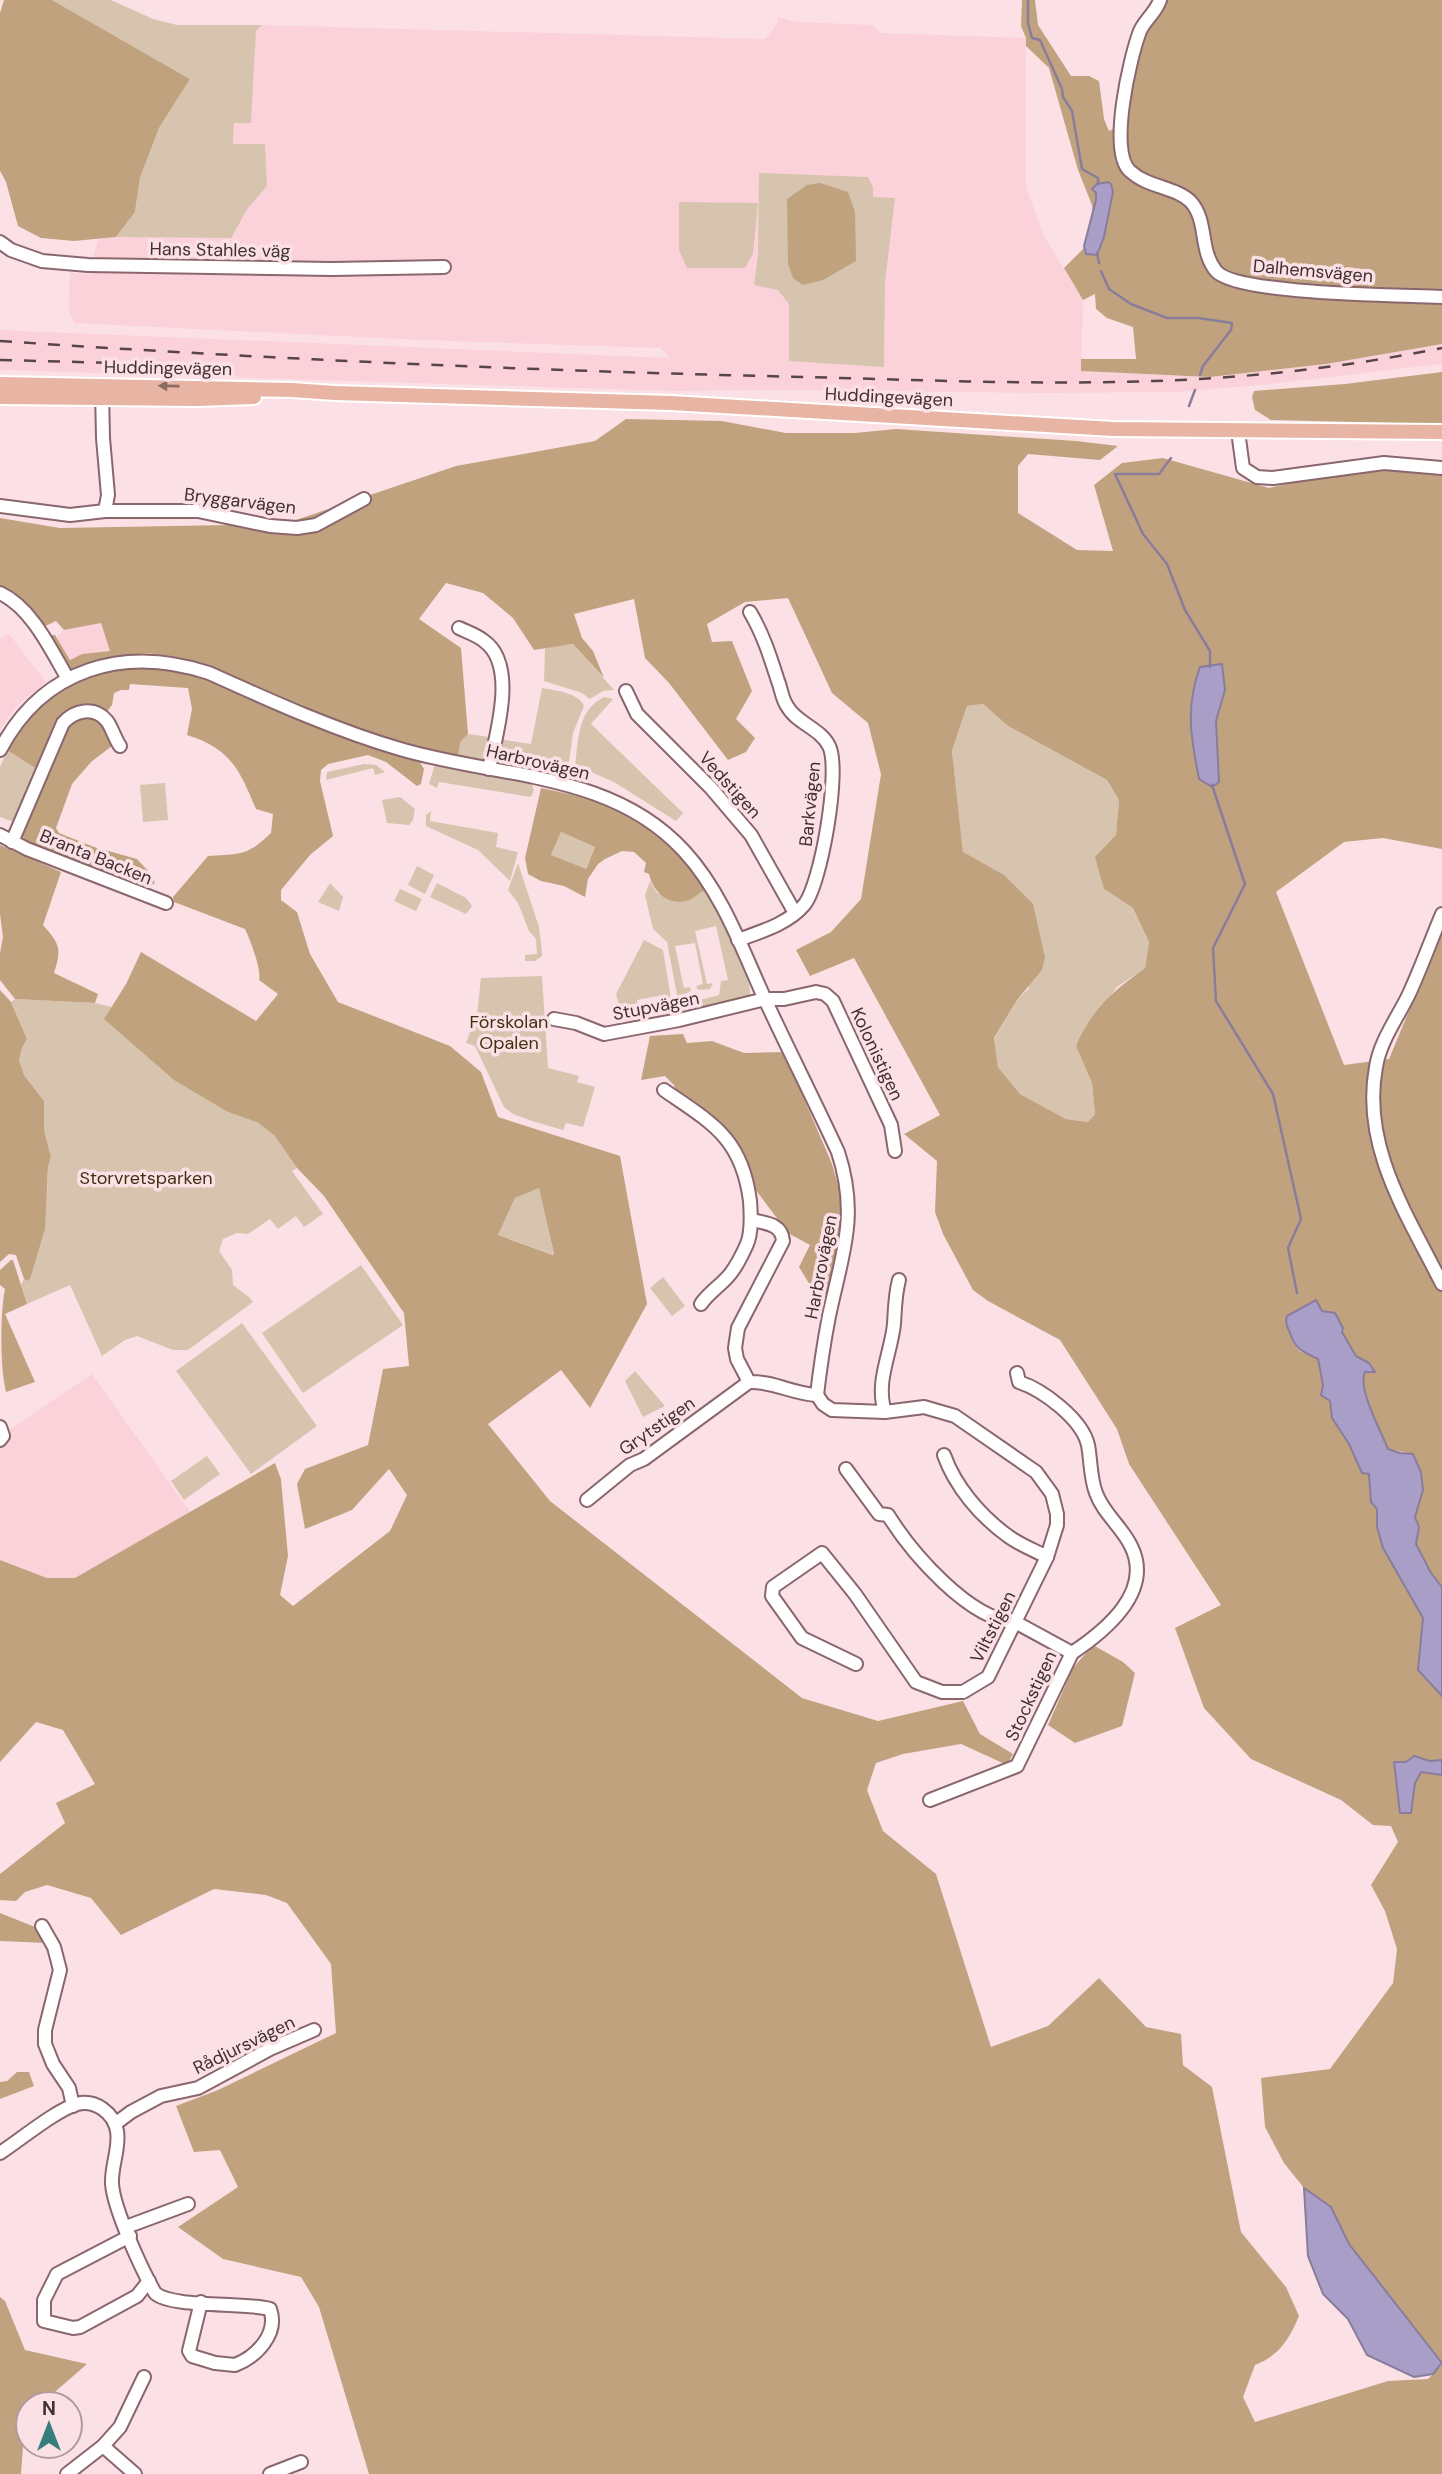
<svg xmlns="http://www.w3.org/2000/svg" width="1442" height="2474" viewBox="0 0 1442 2474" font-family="'DM Sans',sans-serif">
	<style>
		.built { fill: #fbd2da; fill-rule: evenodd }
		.green { fill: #d7c4ae }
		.forest { fill: #c0a37e; fill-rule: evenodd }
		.water { fill: #a89ec7; stroke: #897d9b; stroke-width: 2 }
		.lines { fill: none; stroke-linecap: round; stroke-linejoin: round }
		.stream { stroke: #897d9b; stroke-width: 2.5 }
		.minor-casing { stroke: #8a666d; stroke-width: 16 }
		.major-casing { stroke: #fff; stroke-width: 18 }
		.minor { stroke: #fff; stroke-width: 12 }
		.major { stroke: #e8b4a3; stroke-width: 14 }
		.rail { stroke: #574649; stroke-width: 2.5; stroke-dasharray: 12 12; stroke-linecap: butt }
		.oneway { fill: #8c6b65 }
		.labels { text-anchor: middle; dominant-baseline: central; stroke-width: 7; stroke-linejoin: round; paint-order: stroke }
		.street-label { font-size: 18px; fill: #403033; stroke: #fbe1e6 }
		.park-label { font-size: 18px; fill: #432e0f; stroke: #fbe1e6 }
	</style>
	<rect width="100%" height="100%" fill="#fbe1e6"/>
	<g class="built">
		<path d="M778,17L798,22L873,25L880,33L1026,38V187L1044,236L1083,300L1081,371L1210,377L1326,364L1442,344V364L1261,385L1176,392L1046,393L799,390L673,391L0,370V330L671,358L660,348L421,340L74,323L69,310L70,273L92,274L93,258L99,237H231L248,208L267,186L233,144L234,123L251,122L256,31L262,25L765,39L777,24ZM758,254L885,282L884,367L790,304L778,290L754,284Z"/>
		<path d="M101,623L111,651L83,654L70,660L56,638L64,630Z"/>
		<path d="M9,634L46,682L18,705L0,729V639Z"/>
		<path d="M92,1374L191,1513L75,1578H47L0,1560V1446L9,1430Z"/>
	</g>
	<g class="green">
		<path d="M52,0H111L153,19L177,25H262L256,31L251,123H234L233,144H265L267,186L248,208L231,238L116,237L135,212L140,178L159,128L190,79Z"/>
		<path d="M759,173L868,177L873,187V197L895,198L885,282L884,367L789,361V304L778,290L754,285L758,254Z"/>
		<path d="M679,202L758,203L753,254L745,268H687L679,250Z"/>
		<path d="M573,644L614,690L603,691L590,699L582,693L544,681L545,648Z"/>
		<path d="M542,688C556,691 578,692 584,706L573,733L569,762L541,763L496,755L499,739L531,744Z"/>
		<path d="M604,697L613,699L591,724L683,813L676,821L614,782L575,765C579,738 577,711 604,697Z"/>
		<path d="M983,704L1008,726L1107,780L1119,800L1116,835L1104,889L1133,908L1149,942L1145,968L1117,987L1076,1046L1092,1083L1095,1114L1088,1122L1066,1119L1020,1094L998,1067L994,1039L1017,1000L1029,988L1004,875L963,853L952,751L967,706Z"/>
		<path d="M468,734L490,737L486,760L458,755L461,741Z"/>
		<path d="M7,750L38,770L14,822L0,817V767Z"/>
		<path d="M364,764L376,765L385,772L375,775L373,768L326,780L327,772Z"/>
		<path d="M435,764L531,783L534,790L531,797L439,782L437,788L429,784Z"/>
		<path d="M165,783L168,820L143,822L140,785Z"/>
		<path d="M400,797L415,809L413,820L409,825L387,823L382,800Z"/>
		<path d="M431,811L430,821L498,833L496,847L518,852L510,881L478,850L426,826V815Z"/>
		<path d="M561,832L595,847L585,870L551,855Z"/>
		<path d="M518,863L539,927L542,952V956L535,961H525V955L537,954L536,939L529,931L518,903L508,890Z"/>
		<path d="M417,866L434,875L425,894L408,885Z"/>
		<path d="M650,881L657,893L686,901L705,890C716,908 755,979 750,997L687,1014L682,1013L680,1005L719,995L721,981L728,980L716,926L695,931L707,984L713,983L710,989L698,990L696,986L703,984L695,943L675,946L684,988L690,987L691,991L680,996L677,995L667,942L653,929L645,895Z"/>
		<path d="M330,883L343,897L339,911L318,902Z"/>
		<path d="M437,883L466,898L472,906L466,914L430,897Z"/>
		<path d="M400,889L422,899L416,911L394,901Z"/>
		<path d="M644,940L663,950L671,999L665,1001L663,995L637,1000L640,1019L667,1014L666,1009L672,1010L673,1013L672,1016L639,1024L614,1018L620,1008L616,994Z"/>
		<path d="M542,976L548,1068L579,1076L577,1082L595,1087L583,1127L566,1123L563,1130L532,1121L513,1114L504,1107L475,1046L466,1043L477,1014L481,978Z"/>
		<path d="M15,999L95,1003L112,1007L105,1018L228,1112L257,1121L274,1135L297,1168L292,1171L323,1214L304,1227L296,1216L278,1229L270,1219L248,1234L237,1233L223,1239L219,1251L232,1270L233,1285L249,1297L253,1302L188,1350H173L137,1336L125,1340L102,1356L70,1285L27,1304L21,1285L24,1279L27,1281L47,1195L48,1167L51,1157L44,1130V1101L24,1075L19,1060L22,1048L27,1039L11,1002Z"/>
		<path d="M539,1187L554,1255L498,1235L515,1198Z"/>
		<path d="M361,1265L403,1325L303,1393L262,1333Z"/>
		<path d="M663,1277L685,1306L672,1316L650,1288Z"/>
		<path d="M242,1323L317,1426L251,1474L176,1371Z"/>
		<path d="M635,1371L665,1406L643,1417L625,1381Z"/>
		<path d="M207,1456L220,1474L184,1500L171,1481Z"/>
	</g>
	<g class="forest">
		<path d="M4,0H52L190,79L159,128L140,178L135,212L116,237L74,241L41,238L18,226L6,182L0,171V13Z"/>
		<path d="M1022,0H1035L1038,25L1071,76H1089L1099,81L1104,119L1109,131L1115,128L1127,175L1138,185L1181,200L1193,209L1205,265L1214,276L1235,287L1276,292L1442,301V344L1326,364L1210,377L1081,371V359H1136L1133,327L1107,318L1096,309L1095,294L1083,300L1064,268L1088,244L1093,222L1092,205L1078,170L1049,68L1026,46V38L1021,26Z"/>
		<path d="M1166,0H1442V294L1278,286L1225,274L1212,259L1202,210C1179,198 1146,187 1131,163C1118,143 1137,54 1147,32C1152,21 1162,12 1166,0Z"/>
		<path d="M820,183L848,192L855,212L856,261L823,280L803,285L793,278L788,264L787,199L807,185Z"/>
		<path d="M1442,372V424L1271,420L1255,410L1252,397L1254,391L1345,384Z"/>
		<path d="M626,419L722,421L786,433H855L896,429L1076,441L1118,446L1100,460L1028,454L1018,466V513L1077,550L1113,551L1094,485L1122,463L1163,458L1269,488L1313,478L1353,473L1400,470L1442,475V849L1383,838L1344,842L1276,892L1344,1065L1389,1059L1442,931V1587L1431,1573L1416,1544L1419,1527L1415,1518L1423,1490L1413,1454L1388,1449C1381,1431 1357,1388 1365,1372L1375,1371L1369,1363L1356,1356L1341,1332L1294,1344L1300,1351L1318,1358L1323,1385L1330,1401L1332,1418L1349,1444L1362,1473L1369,1474L1371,1502L1377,1509V1527L1383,1548L1423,1618L1418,1670L1442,1696V1760L1430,1761L1414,1756L1406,1762H1395L1411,1813L1415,1783L1421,1772L1442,1775V2363L1348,2244L1331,2207L1304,2188L1284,2163L1265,2127L1261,2078L1330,2069L1393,1983L1397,1949L1385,1911L1371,1885L1398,1842L1391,1826L1373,1825L1341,1800L1251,1759L1204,1708L1175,1628L1221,1605L1129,1464L1117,1429L1060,1340L988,1301L973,1290L943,1234L935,1212L937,1161L904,1134L940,1115L854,958L810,976L796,950L831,932L861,899L881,774L868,723L832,693L788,598L745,602L707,624L712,642L732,641L752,691L736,719L755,738L746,752L728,760L669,683L645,658L634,599L574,614L582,638L593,651L604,678L573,644L534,650L513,618L483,593L446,583L419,619L461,648L468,734L461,741L458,755C393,743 331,720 271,694C233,678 196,657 155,654C125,651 100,664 71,669L66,667L49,639L51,635H55L70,660L82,654L110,651L101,623L64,630L56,621L43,627L0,589V518L60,528L284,524L456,466L595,441ZM1225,690L1216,721V749L1212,787L1199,779L1191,734ZM983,704L1008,726L1107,780L1119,800L1116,835L1095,857L1104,889L1133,908L1149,942L1145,968C1113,991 1092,1009 1076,1046L1092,1083L1095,1114L1088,1122L1066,1119L1020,1094L998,1067L994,1038L1017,1000L1042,970L1045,957L1033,904L1004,875L963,852L952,751L967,706Z"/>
		<path d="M152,665L207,677L418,759L424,769L421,784L417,786L386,762L368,755L328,764L321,770L320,781L333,836L310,855L281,890V900L297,912L310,954L338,1002L450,1046L481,1072L498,1117L620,1156L647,1304L590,1408L561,1370L488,1424L550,1501L802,1698L878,1721L963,1701L980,1734L1013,1754L1007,1765L961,1744L903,1754L876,1763L867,1790L883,1831L936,1874L991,2047L1048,2026L1099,1978L1146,2027L1181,2034L1183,2065L1212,2087L1241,2232L1286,2287L1299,2316C1289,2339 1280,2355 1255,2365L1243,2397L1255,2422L1388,2381L1428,2379L1442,2365V2474H369L319,2307L301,2277L223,2259L178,2227L238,2187L220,2150L194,2152L176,2106L218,2090L336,2033L331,1964L287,1903L266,1895L214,1889L121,1935L91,1898L47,1885L25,1892L16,1901L0,1900V1874L65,1823L56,1803L95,1784L63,1730L36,1722L0,1762V1560L47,1578H75L275,1463L281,1479L288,1556L280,1595L293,1606L390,1531L407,1495L389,1469L352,1510L305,1529L297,1484L305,1469L368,1445L383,1369L409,1366L404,1313L324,1196L297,1168L274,1135L257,1122L228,1112L174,1080L104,1019L126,984L141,952L256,1021L278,994L259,980C262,971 250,939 245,929L174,902L173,897L208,856C241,854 247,856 271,833L273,814L256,809C239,769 231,749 187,735L192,709L188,688L130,684L129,690H121L114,693L112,705L106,713L77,707L38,770L7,750C30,712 54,685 98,671C115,666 135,667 152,665ZM539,1188L554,1254L553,1255L498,1235L515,1198Z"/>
		<path d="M89,715C102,723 111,730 112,746L91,762L72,784L56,828L59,833L94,847L137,859L149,872L155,883L140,890L31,845L24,840L22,833L67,725L73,719Z"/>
		<path d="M541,788C560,792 580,796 599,802C645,817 678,851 705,890C699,893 692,900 686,901C666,905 653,891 649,874L644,872L646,863L634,852L622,851L605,859L598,864L588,879L585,897L564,886L541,881L528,874L525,858ZM561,832L595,847L586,869L551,855Z"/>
		<path d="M0,845L61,872L43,925C60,944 62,949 54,973L98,994L95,1003L15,999L0,980V953L3,937L0,914Z"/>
		<path d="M0,990L11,1002L27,1039L22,1048L19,1060L24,1075L44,1101V1130L51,1157L48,1167L45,1229L30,1279L27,1281L24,1279L16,1255L9,1254L0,1262Z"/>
		<path d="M683,1034L687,1043L712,1041L744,1053L784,1052L832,1164L840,1192L841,1242L831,1296L813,1290L799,1267L810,1245L788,1233L752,1185L746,1164L675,1092L674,1085L665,1076L641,1080L650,1036Z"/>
		<path d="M11,1260H13L27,1304L5,1314L35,1382L6,1392C0,1368 0,1313 5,1289L0,1285V1270Z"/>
		<path d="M1093,1645L1123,1662L1135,1673L1122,1726L1075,1743L1048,1725L1073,1668Z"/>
		<path d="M0,1913L40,1929L46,1943L0,1941Z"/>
		<path d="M17,2072H29L34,2086L0,2099V2082L7,2081Z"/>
		<path d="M0,2297L5,2301L25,2350L87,2364L41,2404H28V2416L25,2419L21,2474H0Z"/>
	</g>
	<g class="water">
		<path d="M1108,182L1111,184L1113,192L1104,237L1097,255L1086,254L1084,246L1096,200V193L1092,189L1097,184Z"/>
		<path d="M1222,664L1225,690L1216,721L1219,782L1212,787L1199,779C1191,738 1185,708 1200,667Z"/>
		<path d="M1316,1300L1322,1311L1335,1313L1343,1328L1342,1332L1356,1356L1369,1363L1375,1372H1365C1357,1388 1381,1431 1388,1449L1400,1453L1413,1454L1421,1472L1423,1490L1415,1517L1419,1527L1416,1544L1431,1573L1442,1587V1696L1418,1670L1423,1618L1383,1548L1377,1527V1509L1371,1502L1369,1474L1362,1473L1349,1444L1332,1418L1330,1401L1321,1395L1323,1385L1318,1359C1303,1352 1295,1349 1290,1333C1287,1326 1285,1323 1287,1316Z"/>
		<path d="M1414,1756L1430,1761L1442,1760V1775L1421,1772L1415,1783L1411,1813H1400L1394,1762H1406Z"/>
		<path d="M1304,2188L1331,2207L1349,2244L1442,2363L1433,2374L1414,2377L1367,2355L1348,2319L1323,2294L1308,2256Z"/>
	</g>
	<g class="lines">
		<g class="stream">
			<path d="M1028,0V23L1032,38L1040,40L1062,89L1063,97L1072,111L1082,169L1098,178V184"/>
			<path d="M1097,253L1099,263"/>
			<path d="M1101,271L1109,289L1131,304L1167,318H1198L1232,323L1231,330L1203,366L1200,375"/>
			<path d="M1189,406L1195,390"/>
			<path d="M1171,458L1159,474H1115L1143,534L1167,564L1185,610L1210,651V667"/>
			<path d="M1212,785L1245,884L1213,948L1216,1001L1273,1094L1301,1219L1288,1248L1297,1293"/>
		</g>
		<defs>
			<g id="minor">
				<path d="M1160,0C1156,12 1145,20 1140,31C1130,57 1108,152 1130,171C1148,188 1177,187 1191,202C1208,221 1199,250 1216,271C1236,295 1404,295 1442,297"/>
				<path d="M0,242L11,250L42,261L88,265L332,269L444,267"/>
				<path d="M1238,431L1243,468L1257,477L1273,478L1384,463L1442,468"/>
				<path d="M0,506L70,515L105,511L108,495L103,438L102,390"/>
				<path d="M105,511H198L270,526L297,528L316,525L364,499"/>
				<path d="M0,593C32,608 51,650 68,679"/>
				<path d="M459,628C467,632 477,635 484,641C518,665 496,735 489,769"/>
				<path d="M626,691L637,714L711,788L751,835L795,913"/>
				<path d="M0,750C43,668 124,645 209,673C271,701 335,730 400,749C497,778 611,771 684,851C721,891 741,946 763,995C787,1047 814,1100 838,1152C859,1216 842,1254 829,1316C824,1342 820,1369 817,1395"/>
				<path d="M0,835L27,849L166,903"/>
				<path d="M12,842L63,723C74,711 94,705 107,721C112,728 115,739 120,746"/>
				<path d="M1442,914C1431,940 1421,968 1409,994C1398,1017 1380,1041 1376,1067C1361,1147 1408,1216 1442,1284"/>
				<path d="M738,940C760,932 788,924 804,905C821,885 841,769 829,746C820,728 796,723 787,706C782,699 781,688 778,681C770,656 763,634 750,612"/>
				<path d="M554,1019L576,1023L604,1034L679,1020L765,999H784L816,992L825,994L833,1001L891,1125L895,1151"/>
				<path d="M664,1090C712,1123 742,1138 750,1201C751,1215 752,1232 747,1244C743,1253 737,1265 731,1273C722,1285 709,1292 701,1304"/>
				<path d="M751,1220C766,1223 782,1224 783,1241L738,1328L735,1348L737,1359L749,1382C773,1381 793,1394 817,1395"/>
				<path d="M1017,1373L1019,1382C1043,1390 1082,1419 1088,1445C1091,1461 1090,1477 1096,1493C1103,1513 1122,1527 1131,1546C1154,1592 1105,1631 1072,1653"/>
				<path d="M817,1395L823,1404L832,1410L885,1412L924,1407L955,1416L1036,1472L1052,1494L1057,1514V1525L1047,1557L988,1677L963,1692H942L916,1682L855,1594L822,1553L773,1587L772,1596L802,1638L856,1664"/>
				<path d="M885,1412C875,1382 891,1354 894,1324C895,1308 895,1295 899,1280"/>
				<path d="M0,1427L3,1436L0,1440"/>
				<path d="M944,1455C955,1486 980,1516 1008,1536C1020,1545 1034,1550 1047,1557"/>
				<path d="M846,1469L879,1514L888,1515C911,1552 969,1620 1015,1622L1072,1653L1017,1766L930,1800"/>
				<path d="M587,1500L630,1465L644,1459L749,1382"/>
				<path d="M42,1926L54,1947L60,1970L45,2030V2044L53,2064L69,2088L73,2106"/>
				<path d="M115,2124L131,2112L161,2096L198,2088L270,2049L314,2030"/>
				<path d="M0,2153C20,2140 56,2110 77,2104C95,2099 114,2113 117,2131C120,2148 111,2166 112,2184C114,2210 142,2270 155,2293C171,2308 243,2302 270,2309C279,2334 256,2357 235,2365L215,2363L192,2356L189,2351L201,2302"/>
				<path d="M126,2227L188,2204"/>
				<path d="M130,2236L57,2274L44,2300V2321L73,2328L80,2327L137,2296L149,2281"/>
				<path d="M103,2446L135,2474"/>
				<path d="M67,2474L103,2446L120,2427L144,2377"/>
				<path d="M270,2474L301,2462"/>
			</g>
			<g id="major">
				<path d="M0,384L292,390L335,393L671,403L1113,429L1442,432"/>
				<path d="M0,397L197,399L254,397"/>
			</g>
		</defs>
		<use href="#minor" class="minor-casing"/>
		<use href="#major" class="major-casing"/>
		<use href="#minor" class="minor"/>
		<use href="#major" class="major"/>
		<g class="rail">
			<path d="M0,341C268,359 536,371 805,377C921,380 1038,385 1154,381C1250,378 1347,367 1442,348"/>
			<path d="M0,360L234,366"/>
		</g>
	</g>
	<defs><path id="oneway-solid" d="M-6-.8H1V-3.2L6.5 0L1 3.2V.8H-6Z" transform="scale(1.75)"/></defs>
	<use class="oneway" href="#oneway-solid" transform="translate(169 386) rotate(-179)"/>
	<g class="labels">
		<g class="street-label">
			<text transform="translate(220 250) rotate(1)">Hans Stahles väg</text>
			<text transform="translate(1313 271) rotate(5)">Dalhemsvägen</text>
			<text transform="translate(168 368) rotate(1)">Huddingevägen</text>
			<text transform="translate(889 397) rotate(3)">Huddingevägen</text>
			<text transform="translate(240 501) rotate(7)">Bryggarvägen</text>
			<text transform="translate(538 762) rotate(13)">Harbrovägen</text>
			<text transform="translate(730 785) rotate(48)">Vedstigen</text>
			<text transform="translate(810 804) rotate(-84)">Barkvägen</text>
			<text transform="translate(96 857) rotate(22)">Branta Backen</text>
			<text transform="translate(656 1006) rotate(-11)">Stupvägen</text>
			<text transform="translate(877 1054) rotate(65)">Kolonistigen</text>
			<text transform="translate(821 1267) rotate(-79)">Harbrovägen</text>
			<text transform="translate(657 1426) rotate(-35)">Grytstigen</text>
			<text transform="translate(993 1627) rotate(-63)">Viltstigen</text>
			<text transform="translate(1031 1696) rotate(-65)">Stockstigen</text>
			<text transform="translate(244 2045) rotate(-26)">Rådjursvägen</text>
		</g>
		<g class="park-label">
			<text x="509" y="1022">Förskolan<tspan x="509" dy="21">Opalen</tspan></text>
			<text x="146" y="1178">Storvretsparken</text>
		</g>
	</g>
	<g transform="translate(49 2425)"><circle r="33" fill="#fbe1e6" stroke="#b09a9e" stroke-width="2"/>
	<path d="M0-5L12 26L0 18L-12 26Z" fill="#357e7d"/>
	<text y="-10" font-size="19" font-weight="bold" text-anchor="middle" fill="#403033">N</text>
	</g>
</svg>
